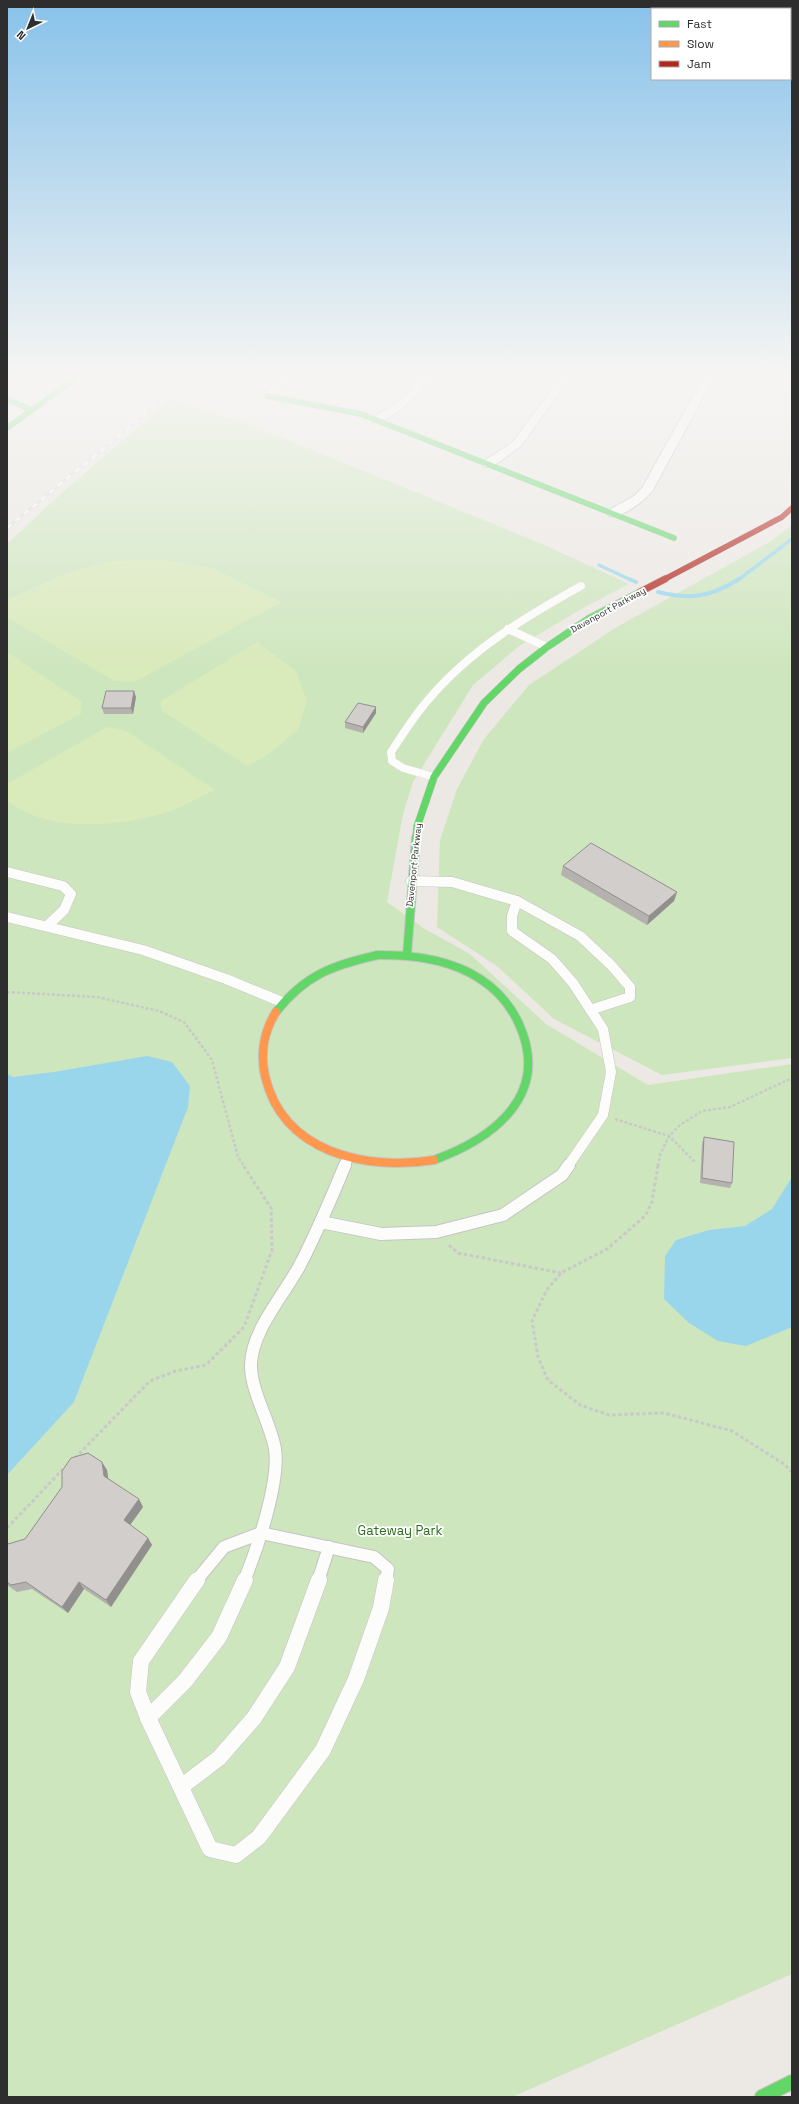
<svg xmlns="http://www.w3.org/2000/svg" width="799" height="2104" viewBox="0 0 799 2104" font-family="'Space Grotesk',sans-serif">
	<style>
		.green { fill: #cee6be }
		.pitch { fill: #d9eabb }
		.water { fill: #99d6ec }
		.lines { fill: none; stroke-linecap: round; stroke-linejoin: round }
		.stream-far1 { stroke: #99d6ec; stroke-width: 3.5 }
		.stream { stroke: #99d6ec; stroke-width: 4 }
		.lane-far3-casing { stroke: #c5c4c5; stroke-width: 8 }
		.lane-far2-casing { stroke: #c5c4c5; stroke-width: 11 }
		.lane-far1-casing { stroke: #c5c4c5; stroke-width: 14 }
		.lane-casing { stroke: #c5c4c5; stroke-width: 17 }
		.street-casing { stroke: #c5c4c5; stroke-width: 2 }
		.fast-far3-casing { stroke: #c5c4c5; stroke-width: 6 }
		.fast-far2-casing { stroke: #c5c4c5; stroke-width: 8 }
		.fast-far1-casing { stroke: #c5c4c5; stroke-width: 10 }
		.fast-casing { stroke: #c5c4c5; stroke-width: 16 }
		.slow-casing { stroke: #c5c4c5; stroke-width: 10 }
		.jam-far1-casing { stroke: #c5c4c5; stroke-width: 6 }
		.jam-casing { stroke: #c5c4c5; stroke-width: 8 }
		.path-far1 { stroke: #c9c9c8; stroke-width: 2.5; stroke-dasharray: 3 2; stroke-linecap: butt }
		.path { stroke: #c9c9c8; stroke-width: 3; stroke-dasharray: 3.5 2.5; stroke-linecap: butt }
		.lane-far3 { stroke: #fcfcfb; stroke-width: 8 }
		.lane-far2 { stroke: #fcfcfb; stroke-width: 10 }
		.lane-far1 { stroke: #fcfcfb; stroke-width: 12 }
		.lane { stroke: #fcfcfb; stroke-width: 16 }
		.street { fill: #fcfcfb; fill-rule: evenodd }
		.fast-far3 { stroke: #63d668; stroke-width: 5.5 }
		.fast-far2 { stroke: #63d668; stroke-width: 7 }
		.fast-far1 { stroke: #63d668; stroke-width: 8 }
		.fast { stroke: #63d668; stroke-width: 14 }
		.slow { stroke: #ff974d; stroke-width: 8 }
		.jam-far1 { stroke: #b3261e; stroke-width: 5.5 }
		.jam { stroke: #b3261e; stroke-width: 7 }
		.rail-casing { stroke: #dfdfe1; stroke-width: 3 }
		.rail { stroke: #fff; stroke-width: 2; stroke-dasharray: 5.5; stroke-linecap: butt }
		.wall { fill: #b4b1af }
		.shaded-wall { fill: #92908e }
		.building { fill: #d1cecb; stroke: #92908e }
		.labels { text-anchor: middle; dominant-baseline: central; stroke-width: 3.5; stroke-linejoin: round; paint-order: stroke }
		.far-street-label { font-size: 9px; fill: #2e2e2e; stroke: #fff }
		.near-park-label { font-size: 13px; fill: #2c6e1b; stroke: #fff }
	</style>
	<rect width="100%" height="100%" fill="#ece8e4"/>
	<g class="green">
		<path d="M171,399L261,429L540,543L629,584L583,608L519,646L473,685L413,782L403,814L387,902L425,929L470,954L546,1024L648,1085L792,1064V1974L512,2097H7V544L65,490Z"/>
		<path d="M792,525V1058L662,1075L554,1019L497,966L437,927L440,840L457,789L484,739L529,685L615,628L773,540Z"/>
	</g>
	<g class="pitch">
		<path d="M164,560L214,569L282,602L134,682L114,681L7,617V600L62,575L110,561Z"/>
		<path d="M257,642L296,671L307,701L298,730L269,754L247,766L161,710V701Z"/>
		<path d="M7,652L82,702L81,714L7,753Z"/>
		<path d="M107,727L125,730L215,790C197,798 178,810 158,815C110,827 49,832 7,801V784Z"/>
	</g>
	<g class="water">
		<path d="M147,1056L172,1062L190,1086L188,1107L74,1402L7,1475V1074L13,1077L54,1072Z"/>
		<path d="M792,1177V1327L746,1346L718,1341L689,1323L664,1299L665,1256L676,1240L709,1230L745,1226L772,1209Z"/>
	</g>
	<g class="lines">
		<g class="stream-far1">
			<path d="M599,565L631,580"/>
			<path d="M738,580L792,539"/>
		</g>
		<g class="stream">
			<path d="M629,579L636,582"/>
			<path d="M658,592C690,600 711,597 739,579"/>
		</g>
		<defs>
			<g id="lane-far3">
				<path d="M508,629L547,647"/>
				<path d="M434,777L403,768L392,761L391,752C403,734 414,716 428,700C470,650 525,617 581,586"/>
			</g>
			<g id="lane-far2">
				<path d="M7,872L63,886L71,894L64,910L47,926"/>
				<path d="M411,881L452,882L517,901L512,916V931L552,959L573,983L603,1029L611,1072L603,1115L568,1166"/>
				<path d="M517,901L580,936L611,965L630,987V997L590,1010"/>
				<path d="M7,917L143,950L226,979L282,1002"/>
				<path d="M344,1166L348,1158"/>
			</g>
			<g id="lane-far1">
				<path d="M321,1222L381,1234L436,1232L503,1215L562,1175L569,1165"/>
				<path d="M196,1581L224,1547L261,1533L374,1557L388,1569L386,1581"/>
				<path d="M244,1581C257,1550 280,1481 275,1449C271,1424 250,1390 251,1364C252,1330 284,1295 300,1265C317,1232 331,1199 345,1165"/>
				<path d="M318,1581L329,1547"/>
			</g>
			<g id="lane">
				<path d="M197,1580L141,1661L138,1692L148,1718L210,1849L236,1855L259,1837L323,1750L356,1679L381,1608L386,1580"/>
				<path d="M148,1718L185,1681L219,1637L245,1580"/>
				<path d="M181,1787L219,1758L254,1718L287,1667L319,1580"/>
			</g>
			<g id="street">
				<path d="M285,375H296L271,398H263L262,396L263,394Z"/>
				<path d="M425,375H435C426,387 389,426 373,422L371,420L373,418L401,399Z"/>
				<path d="M562,375H572L521,446L492,467H484L482,464L484,461L513,442Z"/>
				<path d="M705,375H715L653,490C646,500 621,519 609,516L607,513L609,510L634,496L642,488Z"/>
			</g>
			<g id="fast-far3">
				<path d="M267,396L361,414L674,538"/>
				<path d="M7,399L31,410"/>
				<path d="M7,428L80,375"/>
			</g>
			<path id="fast-far2" d="M416,839L417,827L434,777L484,703L519,669L547,647L590,618L640,592"/>
			<g id="fast-far1">
				<path d="M378,955C409,955 441,958 470,973C491,984 509,1002 519,1024C551,1095 494,1138 434,1160"/>
				<path d="M407,955L416,838"/>
				<path d="M276,1012C305,975 333,965 378,955"/>
			</g>
			<path id="fast" d="M762,2097L792,2082"/>
			<path id="slow" d="M276,1012C264,1031 260,1054 265,1076C283,1153 366,1171 434,1160"/>
			<path id="jam-far1" d="M663,580L782,517L792,508"/>
			<path id="jam" d="M640,592L665,579"/>
		</defs>
		<use href="#lane-far3" class="lane-far3-casing"/>
		<use href="#lane-far2" class="lane-far2-casing"/>
		<use href="#lane-far1" class="lane-far1-casing"/>
		<use href="#lane" class="lane-casing"/>
		<use href="#street" class="street-casing"/>
		<use href="#fast-far3" class="fast-far3-casing"/>
		<use href="#fast-far2" class="fast-far2-casing"/>
		<use href="#fast-far1" class="fast-far1-casing"/>
		<use href="#fast" class="fast-casing"/>
		<use href="#slow" class="slow-casing"/>
		<use href="#jam-far1" class="jam-far1-casing"/>
		<use href="#jam" class="jam-casing"/>
		<g class="path-far1">
			<path d="M7,992L97,997L159,1011L184,1022L212,1060L238,1157L244,1166"/>
			<path d="M615,1119L669,1136L696,1163"/>
			<path d="M658,1166L660,1155L669,1136L680,1125L702,1111L730,1107L792,1078"/>
		</g>
		<g class="path">
			<path d="M658,1165L652,1202L645,1216L607,1249L561,1273L546,1291L532,1321L538,1357L548,1380L580,1405L609,1415L664,1413L732,1431L784,1464L792,1472"/>
			<path d="M449,1245L458,1253L561,1273"/>
			<path d="M75,1458L150,1381L176,1371L206,1365L244,1327L272,1250L271,1208L243,1165"/>
			<path d="M7,1528L65,1467"/>
		</g>
		<use href="#lane-far3" class="lane-far3"/>
		<use href="#lane-far2" class="lane-far2"/>
		<use href="#lane-far1" class="lane-far1"/>
		<use href="#lane" class="lane"/>
		<use href="#street" class="street"/>
		<use href="#fast-far3" class="fast-far3"/>
		<use href="#fast-far2" class="fast-far2"/>
		<use href="#fast-far1" class="fast-far1"/>
		<use href="#fast" class="fast"/>
		<use href="#slow" class="slow"/>
		<use href="#jam-far1" class="jam-far1"/>
		<use href="#jam" class="jam"/>
		<defs>
			<path id="rail" d="M7,528L193,375"/>
		</defs>
		<use href="#rail" class="rail-casing"/>
		<use href="#rail" class="rail"/>
	</g>
	<g class="wall">
		<path d="M136,697L133,714H104L102,708Z"/>
		<path d="M376,713L363,733L345,728V722Z"/>
		<path d="M563,866L677,892L674,901L647,925L561,875Z"/>
		<path d="M704,1137L732,1183L730,1188L700,1183L702,1143Z"/>
		<path d="M107,1470L108,1478L143,1507L130,1525L148,1538L152,1545L111,1607L84,1589L68,1613L32,1589L17,1592L7,1585V1544L25,1539Z"/>
	</g>
	<g class="shaded-wall">
		<path d="M134,691L136,697L133,714L131,708Z"/>
		<path d="M376,707V713L363,733V727Z"/>
		<path d="M677,892L674,901L647,925L649,916Z"/>
		<path d="M102,1462L107,1470L109,1484L104,1476Z"/>
		<path d="M139,1499L143,1507L128,1528L124,1520Z"/>
		<path d="M148,1538L152,1545L111,1607L106,1600Z"/>
		<path d="M79,1582L84,1589L68,1613L62,1607Z"/>
	</g>
	<g class="building">
		<path d="M106,691H134L131,708H102Z"/>
		<path d="M358,703L376,707L363,727L345,722Z"/>
		<path d="M591,843L677,892L649,916L563,866Z"/>
		<path d="M704,1137L734,1142L732,1183L702,1178Z"/>
		<path d="M88,1453L102,1462L104,1476L139,1499L124,1520L148,1538L106,1600L79,1582L62,1607L26,1582L11,1585L7,1582V1544H8L25,1539L62,1487V1471L71,1458Z"/>
	</g>
	<linearGradient id="sky" x2="0" y2="1"><stop stop-color="#88c2ea"/><stop offset="0.56" stop-color="#f6f5f3"/><stop offset="1" stop-color="#f6f5f3" stop-opacity="0"/></linearGradient>
	<rect width="799" height="669" fill="url(#sky)"/>
	<g class="labels">
		<g class="far-street-label">
			<text transform="translate(608 610) rotate(-29)">Davenport Parkway</text>
			<text transform="translate(414 865) rotate(-84)">Davenport Parkway</text>
		</g>
		<g class="near-park-label">
			<text x="400" y="1530">Gateway Park</text>
		</g>
	</g>
	<rect width="799" height="2104" fill="none" stroke="#2e2e2e" stroke-width="16"/>
	<rect x="651" y="8" width="140" height="72" fill="#ffffff" stroke="#ababab"/>
	<rect x="659" y="21" width="20" height="6" fill="#63d668" stroke="#ababab"/>
	<text x="687" y="28" font-size="12" fill="#2e2e2e">Fast</text>
	<rect x="659" y="41" width="20" height="6" fill="#ff974d" stroke="#ababab"/>
	<text x="687" y="48" font-size="12" fill="#2e2e2e">Slow</text>
	<rect x="659" y="61" width="20" height="6" fill="#b3261e" stroke="#ababab"/>
	<text x="687" y="68" font-size="12" fill="#2e2e2e">Jam</text>
	<g transform="translate(28 28) rotate(223)" stroke="#ffffff" stroke-width="3" paint-order="stroke">
	<path d="M0-3L7 15L0 10L-7 15Z" fill="#2e2e2e"/>
	<text y="-6" font-size="11" font-weight="bold" text-anchor="middle" fill="#2e2e2e">N</text>
	</g>
</svg>
